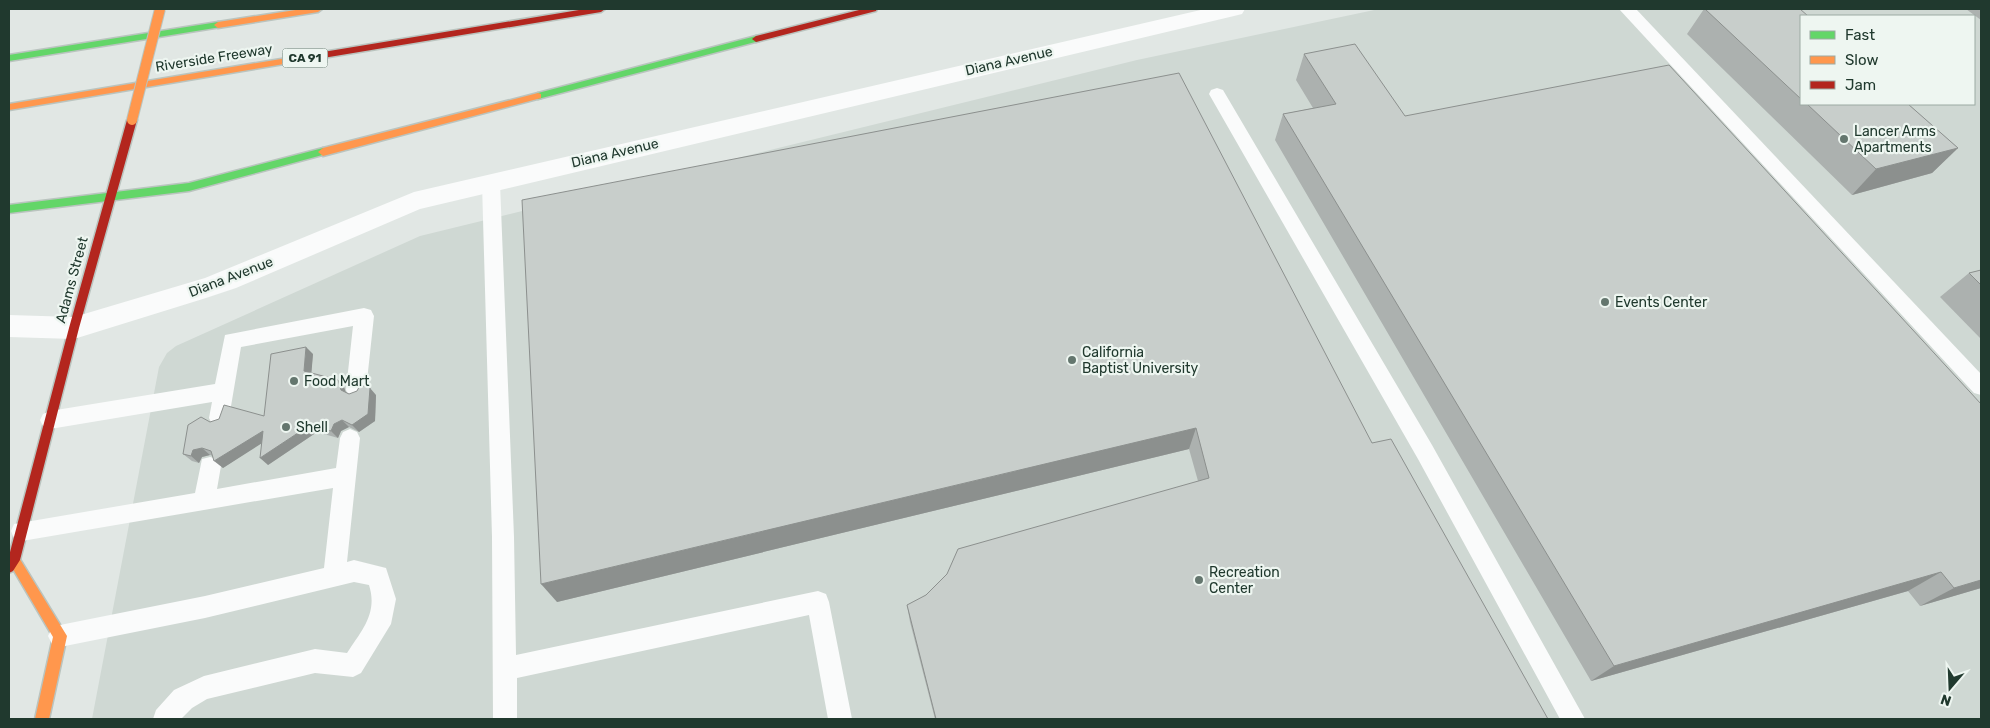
<svg xmlns="http://www.w3.org/2000/svg" width="1990" height="728" viewBox="0 0 1990 728" font-family="Rubik,sans-serif">
	<style>
		.built { fill: #cfd8d3; fill-rule: evenodd }
		.lines { fill: none; stroke-linecap: round; stroke-linejoin: round }
		.fast-casing { stroke: #bac4bf; stroke-width: 3 }
		.slow-casing { stroke: #bac4bf; stroke-width: 3 }
		.jam-casing { stroke: #bac4bf; stroke-width: 3 }
		.lane { fill: #fafbfb; fill-rule: evenodd }
		.street { fill: #fafbfb; fill-rule: evenodd }
		.fast { fill: #63d668; fill-rule: evenodd }
		.slow { fill: #ff974d; fill-rule: evenodd }
		.jam { fill: #b3261e; fill-rule: evenodd }
		.slow-bridge-casing { stroke: #bac4bf; stroke-width: 12; stroke-linecap: butt }
		.slow-bridge { stroke: #ff974d; stroke-width: 10 }
		.wall { fill: #acb1af }
		.shaded-wall { fill: #8c908e }
		.building { fill: #c8cecb; stroke: #8c908e }
		.poi-dot { fill: #64766e; stroke: #eef6f1; stroke-width: 2 }
		.labels { text-anchor: middle; dominant-baseline: central; stroke-width: 4.5; stroke-linejoin: round; paint-order: stroke }
		.shield { fill: #eef6f1; stroke: #5e7268; stroke-width: 1 }
		.shield-label { font-size: 12px; font-weight: bold; fill: #20392e }
		.street-label { font-size: 14px; fill: #20392e; stroke: #eef6f1 }
		.poi-label { font-size: 14px; fill: #20392e; stroke: #eef6f1; text-anchor: start }
	</style>
	<rect width="100%" height="100%" fill="#e1e7e4"/>
	<path class="built" d="M1379,9H1981V719H92L159,367L167,353L176,346L420,236L1137,60ZM1801,16H1974V104H1801Z"/>
	<g class="lines">
		<defs>
			<g id="fast">
				<path d="M218,22L221,23V27L9,61V55Z"/>
				<path d="M756,36L759,37V41L538,99L533,96L538,93Z"/>
				<path d="M323,148L326,150L328,152L326,154L189,191L9,213V205L189,183Z"/>
			</g>
			<g id="slow">
				<path d="M302,9H322L318,12L218,28L214,25L218,22Z"/>
				<path d="M323,52L326,53V57L9,110V104Z"/>
				<path d="M538,93L541,94V98L323,156L318,152L323,148Z"/>
				<path d="M14,554L18,556L67,636L49,719H35L53,637L10,564V556Z"/>
			</g>
			<g id="jam">
				<path d="M585,9H605L601,12L323,58L318,55L323,52Z"/>
				<path d="M863,9H877L876,11L756,42L752,39L756,36Z"/>
				<path d="M132,117L137,120L79,328L20,560L13,571L9,573V556L69,328L127,120Z"/>
			</g>
		</defs>
		<use href="#fast" class="fast-casing"/>
		<use href="#slow" class="slow-casing"/>
		<use href="#jam" class="jam-casing"/>
		<g class="lane">
			<path d="M1619,9H1636L1981,374V395L1974,393Z"/>
			<path d="M1217,88L1223,90L1432,445L1585,719H1560L1418,459L1209,94L1211,90Z"/>
			<path d="M491,176L497,178L500,183L514,537L516,655L818,591L826,594L829,602L852,719H828L809,615L517,678V719H493L492,537L482,183L485,178Z"/>
			<path d="M364,308L371,310L374,316L366,390L363,396L356,399L349,396L346,390L353,326L241,347L229,418L226,424L219,427L212,424L209,418L212,402L50,429L43,426L40,420L43,414L50,411L215,384L225,335Z"/>
			<path d="M350,429L357,432L360,438L347,562L354,560L386,568L396,599L391,624L361,673L353,677L315,673L207,699L192,708L181,719H153L156,710L174,690L204,676L315,649L347,653C362,630 378,613 369,585L354,582L205,618L60,647L52,644L48,636L52,628L60,625L205,596L324,568L333,488L22,541L14,538L11,531L14,524L195,493L202,459L210,457L218,459L221,466L217,489L336,468L340,438L343,432Z"/>
		</g>
		<path class="street" d="M1205,9H1245L1242,14L1234,16L420,209L236,288L206,298L74,339L9,337V315L74,317L205,278L414,192Z"/>
		<use href="#fast" class="fast"/>
		<use href="#slow" class="slow"/>
		<use href="#jam" class="jam"/>
		<defs>
			<path id="slow-bridge" d="M132,120L160,9"/>
		</defs>
		<use href="#slow-bridge" class="slow-bridge-casing"/>
		<use href="#slow-bridge" class="slow-bridge"/>
	</g>
	<g class="wall">
		<path d="M1704,9H1800L1801,16V104H1908L1958,148L1932,173L1852,195L1687,34Z"/>
		<path d="M1966,9H1981V20Z"/>
		<path d="M1304,54L1405,116L1981,404V588L1920,606L1908,591L1591,681L1275,140L1283,114L1313,108L1296,80Z"/>
		<path d="M522,200L1372,443L1548,719H935L910,622L907,605L1198,481L1189,449L557,602Z"/>
		<path d="M1981,270V339L1940,297L1969,273Z"/>
		<path d="M313,354L311,373L338,380L344,387L346,392L349,394L376,395L375,421L359,432L349,427L341,431L338,438L317,432L268,465L261,443L223,468L213,456L210,455L202,457L199,463L192,461L183,454L210,422L264,416Z"/>
	</g>
	<g class="shaded-wall">
		<path d="M1958,148L1932,173L1852,195L1876,169Z"/>
		<path d="M306,347L313,354L311,378L304,371Z"/>
		<path d="M338,380L344,387L347,397L341,390Z"/>
		<path d="M370,388L376,395L375,421L359,432L352,425Z"/>
		<path d="M342,420L349,427L341,431L338,438L331,431L334,424Z"/>
		<path d="M310,425L317,432L268,465L260,458Z"/>
		<path d="M1196,428L1189,449L557,602L541,584Z"/>
		<path d="M263,431L270,438L223,468L214,461Z"/>
		<path d="M202,448L210,455L202,457L199,463L191,456L193,450Z"/>
		<path d="M1941,572L1908,591L1591,681L1614,666Z"/>
		<path d="M1981,580V588L1920,606L1954,588Z"/>
	</g>
	<g class="building">
		<path d="M1705,9H1800L1808,16H1801V99Z"/>
		<path d="M1355,44L1405,116L1669,65L1981,404V580L1954,588L1941,572L1614,666L1283,114L1336,104L1304,54Z"/>
		<path d="M1179,73L1372,443L1391,439L1548,719H936L907,605L926,595L947,574L958,549L1209,478L1196,428L541,584L522,200Z"/>
		<path d="M1807,104H1908L1958,148L1876,169Z"/>
		<path d="M1981,270V285L1969,273Z"/>
		<path d="M306,347L304,371L338,380L341,390L349,394L357,391L360,385L370,388L368,414L352,425L342,420L334,424L331,431L310,425L260,458L263,431L214,461L211,451L202,448L193,450L191,456L183,454L188,425L201,417L210,422L219,419L224,405L264,416L271,354Z"/>
	</g>
	<g class="poi-dot">
		<circle cx="1844" cy="139" r="5"/>
		<circle cx="1605" cy="302" r="5"/>
		<circle cx="1072" cy="360" r="5"/>
		<circle cx="294" cy="381" r="5"/>
		<circle cx="286" cy="427" r="5"/>
		<circle cx="1199" cy="580" r="5"/>
	</g>
	<g class="labels">
		<rect class="shield" x="282.5" y="48.5" width="45" height="19" rx="4"/>
		<g class="shield-label">
			<text x="305" y="58">CA 91</text>
		</g>
		<g class="street-label">
			<text transform="translate(214 58) rotate(-9)">Riverside Freeway</text>
			<text transform="translate(1009 61) rotate(-13)">Diana Avenue</text>
			<text transform="translate(615 153) rotate(-13)">Diana Avenue</text>
			<text transform="translate(231 277) rotate(-21)">Diana Avenue</text>
			<text transform="translate(72 280) rotate(-75)">Adams Street</text>
		</g>
		<g class="poi-label">
			<text x="1854" y="131">Lancer Arms<tspan x="1854" dy="16">Apartments</tspan></text>
			<text x="1615" y="302">Events Center</text>
			<text x="1082" y="352">California<tspan x="1082" dy="16">Baptist University</tspan></text>
			<text x="304" y="381">Food Mart</text>
			<text x="296" y="427">Shell</text>
			<text x="1209" y="572">Recreation<tspan x="1209" dy="16">Center</tspan></text>
		</g>
	</g>
	<rect width="1990" height="728" fill="none" stroke="#20392e" stroke-width="20"/>
	<rect x="1800" y="15" width="175" height="90" fill="#eef6f1" stroke="#9caaa3"/>
	<rect x="1810" y="31" width="25" height="8" fill="#63d668" stroke="#9caaa3"/>
	<text x="1845" y="40" font-size="15" fill="#20392e">Fast</text>
	<rect x="1810" y="56" width="25" height="8" fill="#ff974d" stroke="#9caaa3"/>
	<text x="1845" y="65" font-size="15" fill="#20392e">Slow</text>
	<rect x="1810" y="81" width="25" height="8" fill="#b3261e" stroke="#9caaa3"/>
	<text x="1845" y="90" font-size="15" fill="#20392e">Jam</text>
	<g transform="translate(1950 688) rotate(199)" stroke="#eef6f1" stroke-width="4" paint-order="stroke">
	<path d="M0-4L9 19L0 12L-9 19Z" fill="#20392e"/>
	<text y="-8" font-size="14" font-weight="bold" text-anchor="middle" fill="#20392e">N</text>
	</g>
</svg>
